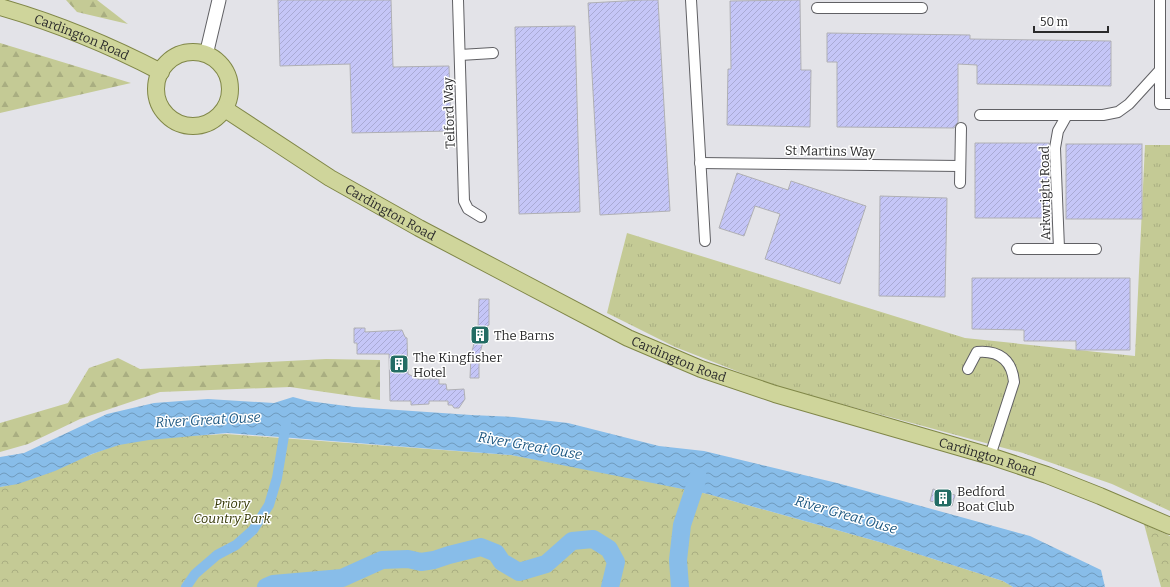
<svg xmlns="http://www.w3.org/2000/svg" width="1170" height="587" viewBox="0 0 1170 587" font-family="Bitter,serif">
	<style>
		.grass { fill: url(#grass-tufts) }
		.forest { fill: url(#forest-firs) }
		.park { fill: url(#park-crowns) }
		.water { fill: url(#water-waves) }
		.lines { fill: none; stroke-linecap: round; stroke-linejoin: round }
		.canal { stroke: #88bde9; stroke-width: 10 }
		.river { stroke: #88bde9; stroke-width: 18 }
		.building { fill: url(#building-hatch); stroke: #b0b0b4 }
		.minor-casing { stroke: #606064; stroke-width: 12 }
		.tertiary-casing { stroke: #606064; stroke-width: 15 }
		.primary-casing { stroke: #808748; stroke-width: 18 }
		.minor { stroke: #fff; stroke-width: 10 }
		.tertiary { stroke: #fff; stroke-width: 13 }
		.primary { stroke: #cfd59b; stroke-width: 16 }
		.labels { text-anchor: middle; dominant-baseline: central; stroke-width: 3; stroke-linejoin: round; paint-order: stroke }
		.street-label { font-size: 13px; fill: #2a2a2b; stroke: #fff }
		.poi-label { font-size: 13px; fill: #2a2a2b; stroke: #fff; text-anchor: start }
		.park-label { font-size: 13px; font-style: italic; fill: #343705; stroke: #fff }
		.water-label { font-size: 14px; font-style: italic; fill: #1c5781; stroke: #fff }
	</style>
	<defs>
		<pattern id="grass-tufts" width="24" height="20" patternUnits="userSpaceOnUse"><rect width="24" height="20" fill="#c4ca95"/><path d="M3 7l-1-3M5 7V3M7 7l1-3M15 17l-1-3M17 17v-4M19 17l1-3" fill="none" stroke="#a9ae81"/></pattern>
		<pattern id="forest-firs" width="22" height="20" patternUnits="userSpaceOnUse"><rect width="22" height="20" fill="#c4ca95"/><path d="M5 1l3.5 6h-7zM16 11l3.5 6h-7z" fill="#a9ae81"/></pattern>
		<pattern id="park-crowns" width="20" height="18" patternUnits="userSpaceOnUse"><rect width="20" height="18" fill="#c4ca95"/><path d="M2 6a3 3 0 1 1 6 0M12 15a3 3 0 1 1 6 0" fill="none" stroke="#a9ae81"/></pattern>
		<pattern id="water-waves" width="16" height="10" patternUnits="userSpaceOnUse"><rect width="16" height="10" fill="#88bde9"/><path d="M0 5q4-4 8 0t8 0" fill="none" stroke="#6f9abd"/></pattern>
		<pattern id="building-hatch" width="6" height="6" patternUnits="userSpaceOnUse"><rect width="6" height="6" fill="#c5c6f7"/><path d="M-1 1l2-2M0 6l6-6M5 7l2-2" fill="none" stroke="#a9aad4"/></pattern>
	</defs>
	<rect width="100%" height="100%" fill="#e3e3e8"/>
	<path class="grass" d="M1145,145H1170V511L1112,484L1023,453L775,386L675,347L607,313L617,272L627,233L965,338L1135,356Z"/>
	<g class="forest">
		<path d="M66,0H97L128,24L77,12Z"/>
		<path d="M0,43L131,83L0,113Z"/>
		<path d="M118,358L140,369L326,359L380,360V400L290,387L160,392L80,419L28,444L0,452V423L68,403L89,368Z"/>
	</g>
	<g class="park">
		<path d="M226,434L511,455L598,471L708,494L883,543L1003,581L1013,587H0V487C42,480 77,457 118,445C149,436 193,436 226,434Z"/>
		<path d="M1144,524L1170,536V587H1161Z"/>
	</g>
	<path class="water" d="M293,397L308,401L354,407L471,415L514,417L568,423L659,446L704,451L837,483L1030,536L1101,570L1105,587H1013L1003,581L883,543L708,494L511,455L227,433L149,440L119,445L92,454L55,471L18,484L0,487V457L24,453L107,414L154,403L208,399L274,403Z"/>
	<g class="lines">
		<path class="canal" d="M186,587L195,574L217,555L236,545L253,530L269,505L277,478L286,424"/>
		<g class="river">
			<path d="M266,587L273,584L342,578L382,560L408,559L421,562L434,560L449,555L481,547L496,553L502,562L519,572L546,564L572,541L593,539L609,549L616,562L610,587"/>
			<path d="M680,587L678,560L682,525L698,477"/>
		</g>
	</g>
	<g class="building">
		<path d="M278,0H391L393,67L449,66L451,131L352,133L350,64L280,66Z"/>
		<path d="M643,0H658L670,211L600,215L588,3Z"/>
		<path d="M800,0L801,70H811L810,127L727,125L728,69H731L730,1Z"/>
		<path d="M575,26L580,212L519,214L515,27Z"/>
		<path d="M827,33L970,35V39L1111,41V86L977,84V65L958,64V122L954,128L837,127V62H827Z"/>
		<path d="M975,143H1049L1050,218H975Z"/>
		<rect x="1066" y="144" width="76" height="75"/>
		<path d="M737,173L788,190L791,181L866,206L840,284L765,259L780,214L755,206L744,236L719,228Z"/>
		<path d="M880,196L947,198L945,297L879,296Z"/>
		<path d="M972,278H1130V350H1076V341H1024V330L972,329Z"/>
		<path d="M479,299H489V325L487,326L479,357V378H470L471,355L478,328Z"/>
		<path d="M354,328H365V332L402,330L405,337L407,338L408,374L418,379H439V384H446L447,390L464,389L465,399L459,408H454L452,405H448V401H429V404L411,405V401H390L389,354H357V343H354Z"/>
		<path d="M933,489L955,495L952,506L930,501Z"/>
	</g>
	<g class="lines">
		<defs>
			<g id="minor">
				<path d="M458,0L464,201L468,209L481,217"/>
				<path d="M691,0L705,241"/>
				<path d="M817,8H922"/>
				<path d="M460,55L493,53"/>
				<path d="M1160,70V104H1170"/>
				<path d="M980,115H1103L1118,112L1129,104L1160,70V0"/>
				<path d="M700,163L960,166"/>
				<path d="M960,183L961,128"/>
				<path d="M1059,248L1055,148L1058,131L1067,115"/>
				<path d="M1017,249H1096"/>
				<path d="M968,369L977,352C999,350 1012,360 1014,382L990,456"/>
			</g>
			<path id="tertiary" d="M206,55L219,0"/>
			<g id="primary">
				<path id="s1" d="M0,7C56,23 109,45 161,72"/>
				<circle cx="193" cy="89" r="37"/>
				<path id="s2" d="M225,109L330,178L419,228L628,338L701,369L775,394L990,456L1047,475L1100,496L1170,526"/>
			</g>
		</defs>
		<use href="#minor" class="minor-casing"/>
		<use href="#tertiary" class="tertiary-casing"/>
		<use href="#primary" class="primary-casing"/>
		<use href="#minor" class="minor"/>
		<use href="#tertiary" class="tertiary"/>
		<use href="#primary" class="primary"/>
	</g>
	<defs>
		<symbol id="building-square" viewBox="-11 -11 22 22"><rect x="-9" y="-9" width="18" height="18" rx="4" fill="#236c64" stroke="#fff"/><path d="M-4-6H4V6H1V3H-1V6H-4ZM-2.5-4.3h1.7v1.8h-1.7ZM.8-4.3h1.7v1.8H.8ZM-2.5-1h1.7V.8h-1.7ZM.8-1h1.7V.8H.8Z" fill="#fff"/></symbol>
	</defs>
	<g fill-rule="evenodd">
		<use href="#building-square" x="469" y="324" width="22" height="22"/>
		<use href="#building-square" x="388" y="353" width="22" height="22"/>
		<use href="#building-square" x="932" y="487" width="22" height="22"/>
	</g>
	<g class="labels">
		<g class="street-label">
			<text stroke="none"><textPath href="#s1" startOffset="87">Cardington Road</textPath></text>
			<text transform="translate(449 113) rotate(-92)">Telford Way</text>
			<text transform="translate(830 151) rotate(1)">St Martins Way</text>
			<text transform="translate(1045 193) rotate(-91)">Arkwright Road</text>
			<text stroke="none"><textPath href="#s2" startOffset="195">Cardington Road</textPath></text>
			<text stroke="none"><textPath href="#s2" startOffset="519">Cardington Road</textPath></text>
			<text stroke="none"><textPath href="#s2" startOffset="843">Cardington Road</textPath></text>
		</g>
		<g class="poi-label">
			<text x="494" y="335">The Barns</text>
			<text x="413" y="357">The Kingfisher<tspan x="413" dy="15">Hotel</tspan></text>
			<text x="957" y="491">Bedford<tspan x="957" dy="15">Boat Club</tspan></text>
		</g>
		<g class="park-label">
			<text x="232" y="503">Priory<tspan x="232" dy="15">Country Park</tspan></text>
		</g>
		<g class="water-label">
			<text transform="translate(208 420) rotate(-3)">River Great Ouse</text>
			<text transform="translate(530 446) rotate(10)">River Great Ouse</text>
			<text transform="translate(846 515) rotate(16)">River Great Ouse</text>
		</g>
	</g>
	<path d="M1034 26v6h74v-6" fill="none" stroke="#2a2a2b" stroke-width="2"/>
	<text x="1040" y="26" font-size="12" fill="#2a2a2b" stroke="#ffffff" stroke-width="3" paint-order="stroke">50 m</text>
</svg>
